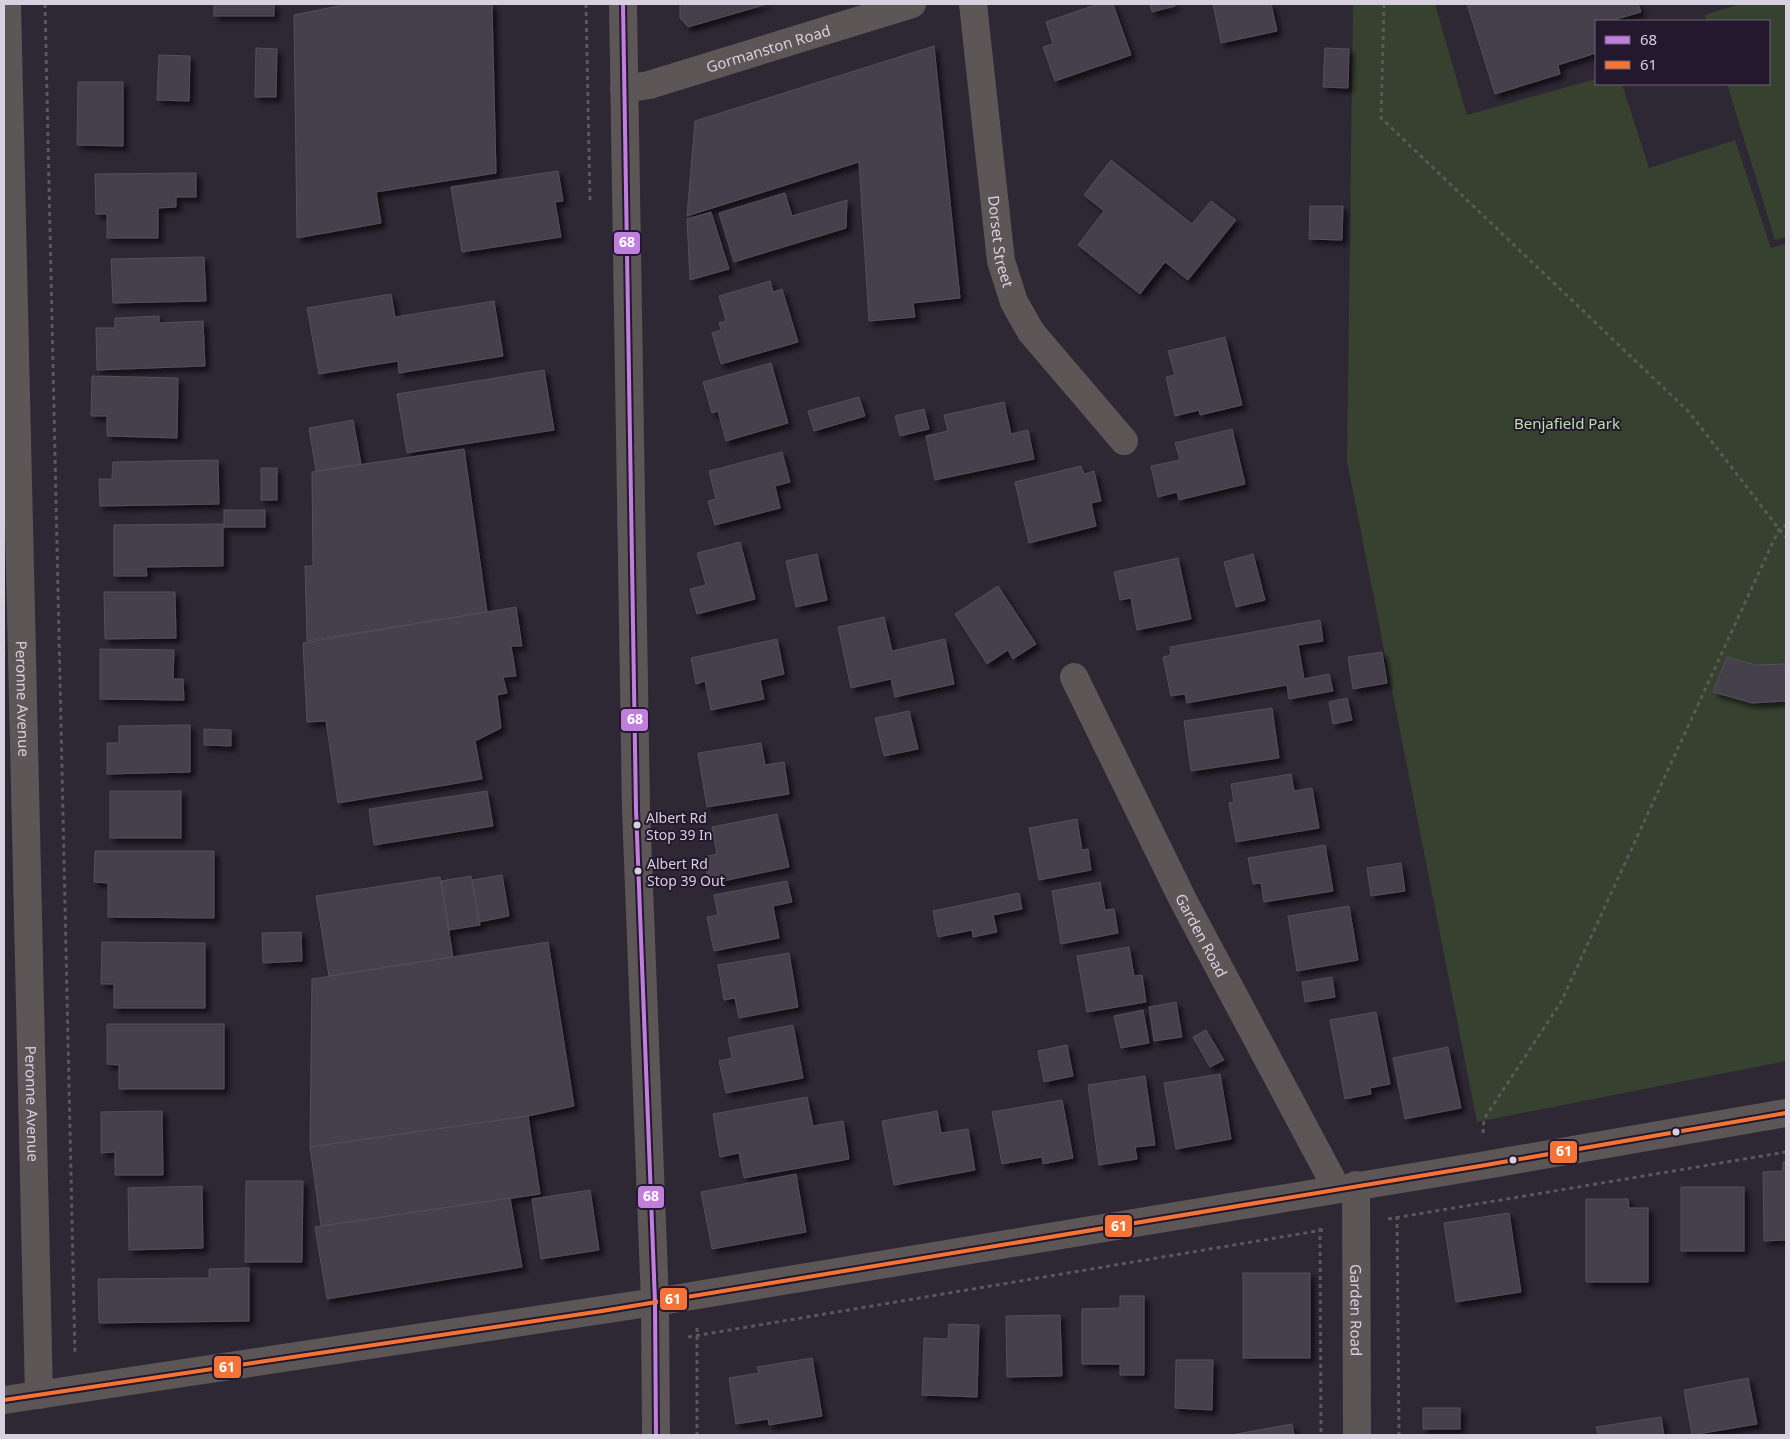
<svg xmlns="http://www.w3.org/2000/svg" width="1790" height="1439" viewBox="0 0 1790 1439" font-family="'Noto Sans',sans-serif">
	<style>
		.green { fill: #36422f }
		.building { fill: #44414c; stroke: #524f5a; filter: url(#shadow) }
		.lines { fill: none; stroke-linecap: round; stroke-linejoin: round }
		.path { stroke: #5c575a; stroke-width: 3; stroke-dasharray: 4 4; stroke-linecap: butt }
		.minor { stroke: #5d5657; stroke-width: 28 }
		.tertiary { stroke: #5d5657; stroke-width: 28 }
		.bus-1-casing { stroke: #24182f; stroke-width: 8 }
		.bus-2-casing { stroke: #24182f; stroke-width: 8 }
		.bus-1 { stroke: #c07fdc; stroke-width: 4 }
		.bus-2 { stroke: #f57335; stroke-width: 4 }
		.bus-dot { fill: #d7d0df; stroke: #24182f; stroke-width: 2 }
		.labels { text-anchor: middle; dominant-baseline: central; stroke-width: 4; stroke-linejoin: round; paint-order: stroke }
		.bus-label { font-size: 14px; fill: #d7d0df; stroke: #24182f; text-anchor: start }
		.street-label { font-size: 15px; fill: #d7d0df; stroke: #24182f }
		.park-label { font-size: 15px; fill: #bce0a7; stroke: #24182f }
		.line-badge { stroke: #24182f; stroke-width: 2 }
		.badge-label { font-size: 14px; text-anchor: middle; font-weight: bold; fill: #fff }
	</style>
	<defs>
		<filter id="shadow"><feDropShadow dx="4.5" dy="4.5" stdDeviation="2.5" flood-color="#0009"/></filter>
	</defs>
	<rect width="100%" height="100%" fill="#2e2734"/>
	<g class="green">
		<path d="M1353,4H1435L1467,115L1596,79V84H1622L1649,168L1735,140L1771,248L1786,244V1061L1477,1122L1347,461Z"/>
		<path d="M1740,4H1786V237L1775,240L1727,84H1769V21H1707L1705,15Z"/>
	</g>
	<g class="building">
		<rect x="214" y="4" width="60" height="12"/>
		<path d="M348,4H492L496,173L376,192L381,223L297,238L294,15Z"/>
		<path d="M680,4H767L688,27L680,18Z"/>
		<path d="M1098,4H1113L1131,55L1055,81L1043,47L1053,44L1046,22Z"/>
		<path d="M1150,4H1175V6L1152,12Z"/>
		<path d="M1213,4H1271L1277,31L1221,43Z"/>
		<path d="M1467,4H1638L1641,12L1610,21H1596V53L1558,65L1560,74L1495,94Z"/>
		<path d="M934,46L960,298L913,303L915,317L869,321L859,162L687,216L695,121Z"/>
		<path d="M256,48L277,49L276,97H255Z"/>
		<path d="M1325,48L1349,49L1348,88L1323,87Z"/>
		<path d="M159,55L190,56L189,101L157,100Z"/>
		<path d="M78,82H123V146L77,145Z"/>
		<path d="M1111,160L1192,224L1211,201L1236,220L1188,280L1165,262L1140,294L1078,245L1104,211L1084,195Z"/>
		<path d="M558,171L563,201L555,202L561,237L462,252L451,187Z"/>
		<path d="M196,173V197H176V207L158,208V238H107V214H96L95,174Z"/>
		<path d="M785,193L792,216L847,200L846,228L734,262L719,213Z"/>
		<path d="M1310,206H1343L1342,240L1309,239Z"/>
		<path d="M711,212L729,269L690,280L687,219Z"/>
		<path d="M204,257L206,301L113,303L111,259Z"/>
		<path d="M770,281L773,292L782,289L798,342L721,364L712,333L721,330L719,323L726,321L719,296Z"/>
		<path d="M391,294L395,317L494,301L503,356L399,373L398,361L319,374L307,308Z"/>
		<path d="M159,316V323L203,321L205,366L97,370L96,328H115V318Z"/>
		<path d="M1225,337L1242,405L1200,415L1199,410L1175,416L1166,377L1175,375L1168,351Z"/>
		<path d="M771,363L788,423L726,441L718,411L712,413L703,382Z"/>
		<path d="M544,370L554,430L407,453L397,394Z"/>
		<path d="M92,376L178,378L177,438L107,436V416H91Z"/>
		<path d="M859,397L865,416L814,431L808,411Z"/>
		<path d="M1004,402L1011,434L1028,430L1034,459L935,480L926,436L948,431L944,415Z"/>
		<path d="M924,409L929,429L900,436L895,416Z"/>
		<path d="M353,420L361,464L316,471L309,428Z"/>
		<path d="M1232,429L1245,484L1179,500L1177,492L1158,497L1151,466L1180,460L1175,443Z"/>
		<path d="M464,449L487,612L307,641L305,566H313L312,472Z"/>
		<path d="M782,452L790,482L775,486L780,508L715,525L708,501L716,499L709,471Z"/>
		<path d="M218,460L219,504L100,506L99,479H112L113,462Z"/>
		<path d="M1081,466L1084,474L1094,471L1101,501L1091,503L1096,526L1029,543L1015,482Z"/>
		<rect x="261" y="468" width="16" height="32"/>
		<rect x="224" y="510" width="41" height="17"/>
		<path d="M223,524V566L146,567L147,576H114V525Z"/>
		<path d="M740,542L755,599L697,614L690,589L706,585L697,553Z"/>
		<path d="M817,554L827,600L796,607L786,561Z"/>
		<path d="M1253,554L1265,600L1236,607L1224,562Z"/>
		<path d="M1178,558L1191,619L1137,630L1131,598L1120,600L1114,572Z"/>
		<path d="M998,586L1036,644L1013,659L1008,650L987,664L955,614Z"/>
		<path d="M104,592H175L176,638L105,639Z"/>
		<path d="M516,607L522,646H511L516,676L503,677L507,693L497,695L501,728L475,741L482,779L338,803L326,721L307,722L303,643Z"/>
		<path d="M884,617L892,651L945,639L954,684L895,697L891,679L851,688L838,627Z"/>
		<path d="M1320,620L1323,641L1298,645L1304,679L1329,674L1333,691L1289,699L1287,685L1187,703L1185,694L1171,696L1163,657L1171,655L1170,647Z"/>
		<path d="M777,639L784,674L760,680L764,699L711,710L705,681L696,684L691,658Z"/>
		<path d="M100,649L174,650L173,679H183L184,700L100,699Z"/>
		<path d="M1382,652L1387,683L1353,689L1348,657Z"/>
		<path d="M1727,657L1756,665L1785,664L1786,701L1752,703L1713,692Z"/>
		<path d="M1347,698L1352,720L1333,724L1329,702Z"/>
		<path d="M1272,708L1279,758L1191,771L1184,721Z"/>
		<path d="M909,711L918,749L884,756L875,718Z"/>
		<path d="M190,725V772L107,774V743H119V726Z"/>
		<path d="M204,729L231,730V746L204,745Z"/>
		<path d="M761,743L765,765L784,762L789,794L707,807L698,753Z"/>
		<path d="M1291,774L1294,791L1312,788L1319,828L1236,842L1229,803L1234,802L1231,784Z"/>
		<rect x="110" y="791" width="71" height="47"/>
		<path d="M487,791L493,826L374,845L369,809Z"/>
		<path d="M777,814L789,867L709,884L704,857L717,854L712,827Z"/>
		<path d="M1077,819L1082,850L1088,849L1091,870L1039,880L1029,828Z"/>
		<path d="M1325,845L1333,891L1264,902L1261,883L1253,884L1248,858Z"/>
		<path d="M95,851H214V918L108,917V883L94,882Z"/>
		<path d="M1401,863L1405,891L1371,896L1367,868Z"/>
		<path d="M502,875L509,916L479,922L472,880Z"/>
		<path d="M471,876L480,925L449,930L441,881Z"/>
		<path d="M440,877L453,957L329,976L316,896Z"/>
		<path d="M787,881L792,902L773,906L779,938L714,951L707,917L718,915L714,895Z"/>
		<path d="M1100,882L1105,910L1114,909L1118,933L1061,944L1052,891Z"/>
		<path d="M1019,893L1022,909L993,915L997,932L973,937L972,930L938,937L933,911Z"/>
		<path d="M1349,906L1358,960L1297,971L1288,916Z"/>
		<path d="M301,932L302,961L263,963L262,933Z"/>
		<path d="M102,942L205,943V1008H114V984H101Z"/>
		<path d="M548,942L574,1106L528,1116L310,1147L312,979Z"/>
		<path d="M1129,947L1134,976L1142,975L1146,1002L1087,1012L1077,956Z"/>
		<path d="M789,953L798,1007L739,1018L735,998L724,1000L718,965Z"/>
		<path d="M1332,977L1335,997L1305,1002L1302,982Z"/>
		<path d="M1176,1002L1182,1037L1154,1041L1149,1007Z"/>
		<path d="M1143,1010L1149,1043L1121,1048L1114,1016Z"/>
		<path d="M1376,1012L1390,1084L1370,1088L1371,1094L1345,1099L1330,1020Z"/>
		<path d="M107,1024H224V1089H119V1065L107,1064Z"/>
		<path d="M793,1025L803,1078L726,1093L719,1061L732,1058L728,1038Z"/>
		<path d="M1206,1030L1224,1060L1210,1067L1193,1037Z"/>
		<path d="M1067,1045L1073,1076L1044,1082L1038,1051Z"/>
		<path d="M1448,1047L1461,1108L1405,1119L1393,1058Z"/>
		<path d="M1220,1074L1231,1139L1176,1149L1164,1083Z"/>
		<path d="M1145,1076L1155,1145L1135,1147L1137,1159L1099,1165L1088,1085Z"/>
		<path d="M807,1097L813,1126L843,1121L849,1159L744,1178L739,1153L720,1157L713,1114Z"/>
		<path d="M1062,1100L1073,1158L1043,1164L1042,1157L1002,1164L992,1112Z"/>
		<path d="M162,1111L163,1175H115V1152L101,1153V1112Z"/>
		<path d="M937,1111L941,1133L968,1129L975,1170L894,1185L882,1121Z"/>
		<path d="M528,1116L540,1194L321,1226L310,1147Z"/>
		<path d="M1783,1162H1786V1240L1764,1241L1763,1172L1783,1171Z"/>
		<path d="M796,1174L806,1232L712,1249L701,1192Z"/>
		<path d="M246,1181H303L302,1262H245Z"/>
		<path d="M202,1186L203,1248L129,1250L128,1188Z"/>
		<rect x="1681" y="1187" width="63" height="64"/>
		<path d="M590,1190L599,1250L541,1259L532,1199Z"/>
		<path d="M510,1198L522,1267L327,1299L315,1227Z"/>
		<path d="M1586,1199H1628L1629,1208H1648V1282H1586Z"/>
		<path d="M1509,1213L1521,1292L1456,1302L1444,1223Z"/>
		<path d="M249,1268V1321L99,1323L98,1279L209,1278V1269Z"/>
		<rect x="1243" y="1273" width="67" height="85"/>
		<path d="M1120,1296H1144V1375H1120V1364H1082V1309L1120,1308Z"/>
		<path d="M1060,1315L1062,1376L1007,1377L1006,1316Z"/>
		<path d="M949,1324L979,1325L977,1397L922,1395L924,1338L948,1339Z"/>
		<path d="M812,1358L822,1416L769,1425L768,1419L736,1424L729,1378L759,1373L757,1367Z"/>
		<path d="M1176,1360H1213L1212,1410L1175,1408Z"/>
		<path d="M1748,1378L1757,1424L1692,1435L1684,1390Z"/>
		<rect x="1423" y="1408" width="37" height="21"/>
		<path d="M1661,1417L1664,1435H1598L1596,1427Z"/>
		<path d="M1292,1424L1294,1435H1231Z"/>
	</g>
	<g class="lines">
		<g class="path">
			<path d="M45,4L75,1355"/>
			<path d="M586,4L590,201"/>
			<path d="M1384,4L1381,118L1689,412L1786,538"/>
			<path d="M1483,1133L1484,1119L1561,1002L1779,529L1786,525"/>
			<path d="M1397,1216L1399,1435"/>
			<path d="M1388,1219L1786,1152"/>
			<path d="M1320,1228L1321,1435"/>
			<path d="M697,1328V1435"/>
			<path d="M688,1337L1323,1230"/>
		</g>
		<g class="minor">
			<path id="s1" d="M7,4L39,1395"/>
			<path id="s2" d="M973,4L1001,261L1014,302L1031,332L1124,441"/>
			<path id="s3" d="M624,89L649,85L912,4"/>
			<path id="s4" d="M1074,677L1183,900L1337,1189"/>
			<path id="s5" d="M1356,1185L1357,1435"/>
			<path d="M4,1400L655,1302"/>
		</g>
		<g class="tertiary">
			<path d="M623,4L636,809L655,1302L656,1435"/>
			<path d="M655,1302L1480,1166L1786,1113"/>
		</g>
		<defs>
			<path id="bus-1" d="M623,4L636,809L655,1302L656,1435"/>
			<path id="bus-2" d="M4,1400L602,1311L1480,1166L1786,1113"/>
		</defs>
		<use href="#bus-1" class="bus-1-casing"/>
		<use href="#bus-2" class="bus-2-casing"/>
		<use href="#bus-1" class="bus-1"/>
		<use href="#bus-2" class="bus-2"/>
	</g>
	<g class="bus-dot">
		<circle cx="637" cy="825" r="4.5"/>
		<circle cx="638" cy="871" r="4.5"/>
		<circle cx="1676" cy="1132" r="4.5"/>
		<circle cx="1513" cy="1160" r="4.5"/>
	</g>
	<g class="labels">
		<g class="bus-label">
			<text x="646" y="817">Albert Rd<tspan x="646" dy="17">Stop 39 In</tspan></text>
			<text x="647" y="863">Albert Rd<tspan x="647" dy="17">Stop 39 Out</tspan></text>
		</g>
		<g class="street-label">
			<text stroke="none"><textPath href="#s3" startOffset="150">Gormanston Road</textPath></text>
			<text stroke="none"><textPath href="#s2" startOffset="239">Dorset Street</textPath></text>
			<text stroke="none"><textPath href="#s1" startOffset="695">Peronne Avenue</textPath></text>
			<text stroke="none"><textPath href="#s4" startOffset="288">Garden Road</textPath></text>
			<text stroke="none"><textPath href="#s1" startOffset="1100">Peronne Avenue</textPath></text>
			<text stroke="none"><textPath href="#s5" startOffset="125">Garden Road</textPath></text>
		</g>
		<g class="park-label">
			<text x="1567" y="423">Benjafield Park</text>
		</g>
	</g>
	<g class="line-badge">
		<rect x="613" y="231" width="28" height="24" rx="5" fill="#c07fdc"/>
		<rect x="620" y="708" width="29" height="24" rx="5" fill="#c07fdc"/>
		<rect x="1549" y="1140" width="29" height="24" rx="5" fill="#f57335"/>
		<rect x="637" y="1185" width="28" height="24" rx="5" fill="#c07fdc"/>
		<rect x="1104" y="1214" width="29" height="24" rx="5" fill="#f57335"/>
		<rect x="659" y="1287" width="29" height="24" rx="5" fill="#f57335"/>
		<rect x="213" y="1355" width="29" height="24" rx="5" fill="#f57335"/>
	</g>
	<g class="badge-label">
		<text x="627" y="247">68</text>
		<text x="635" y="724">68</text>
		<text x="1564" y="1156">61</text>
		<text x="651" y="1201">68</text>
		<text x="1119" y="1231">61</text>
		<text x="673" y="1304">61</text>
		<text x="227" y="1372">61</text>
	</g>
	<rect width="1790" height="1439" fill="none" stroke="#d7d0df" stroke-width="10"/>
	<rect x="1595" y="20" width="175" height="65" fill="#24182f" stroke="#6c6275"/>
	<rect x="1605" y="36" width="25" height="8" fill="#c07fdc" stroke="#6c6275"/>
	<text x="1640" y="45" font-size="15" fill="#d7d0df">68</text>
	<rect x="1605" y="61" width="25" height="8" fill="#f57335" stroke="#6c6275"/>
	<text x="1640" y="70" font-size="15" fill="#d7d0df">61</text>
</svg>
